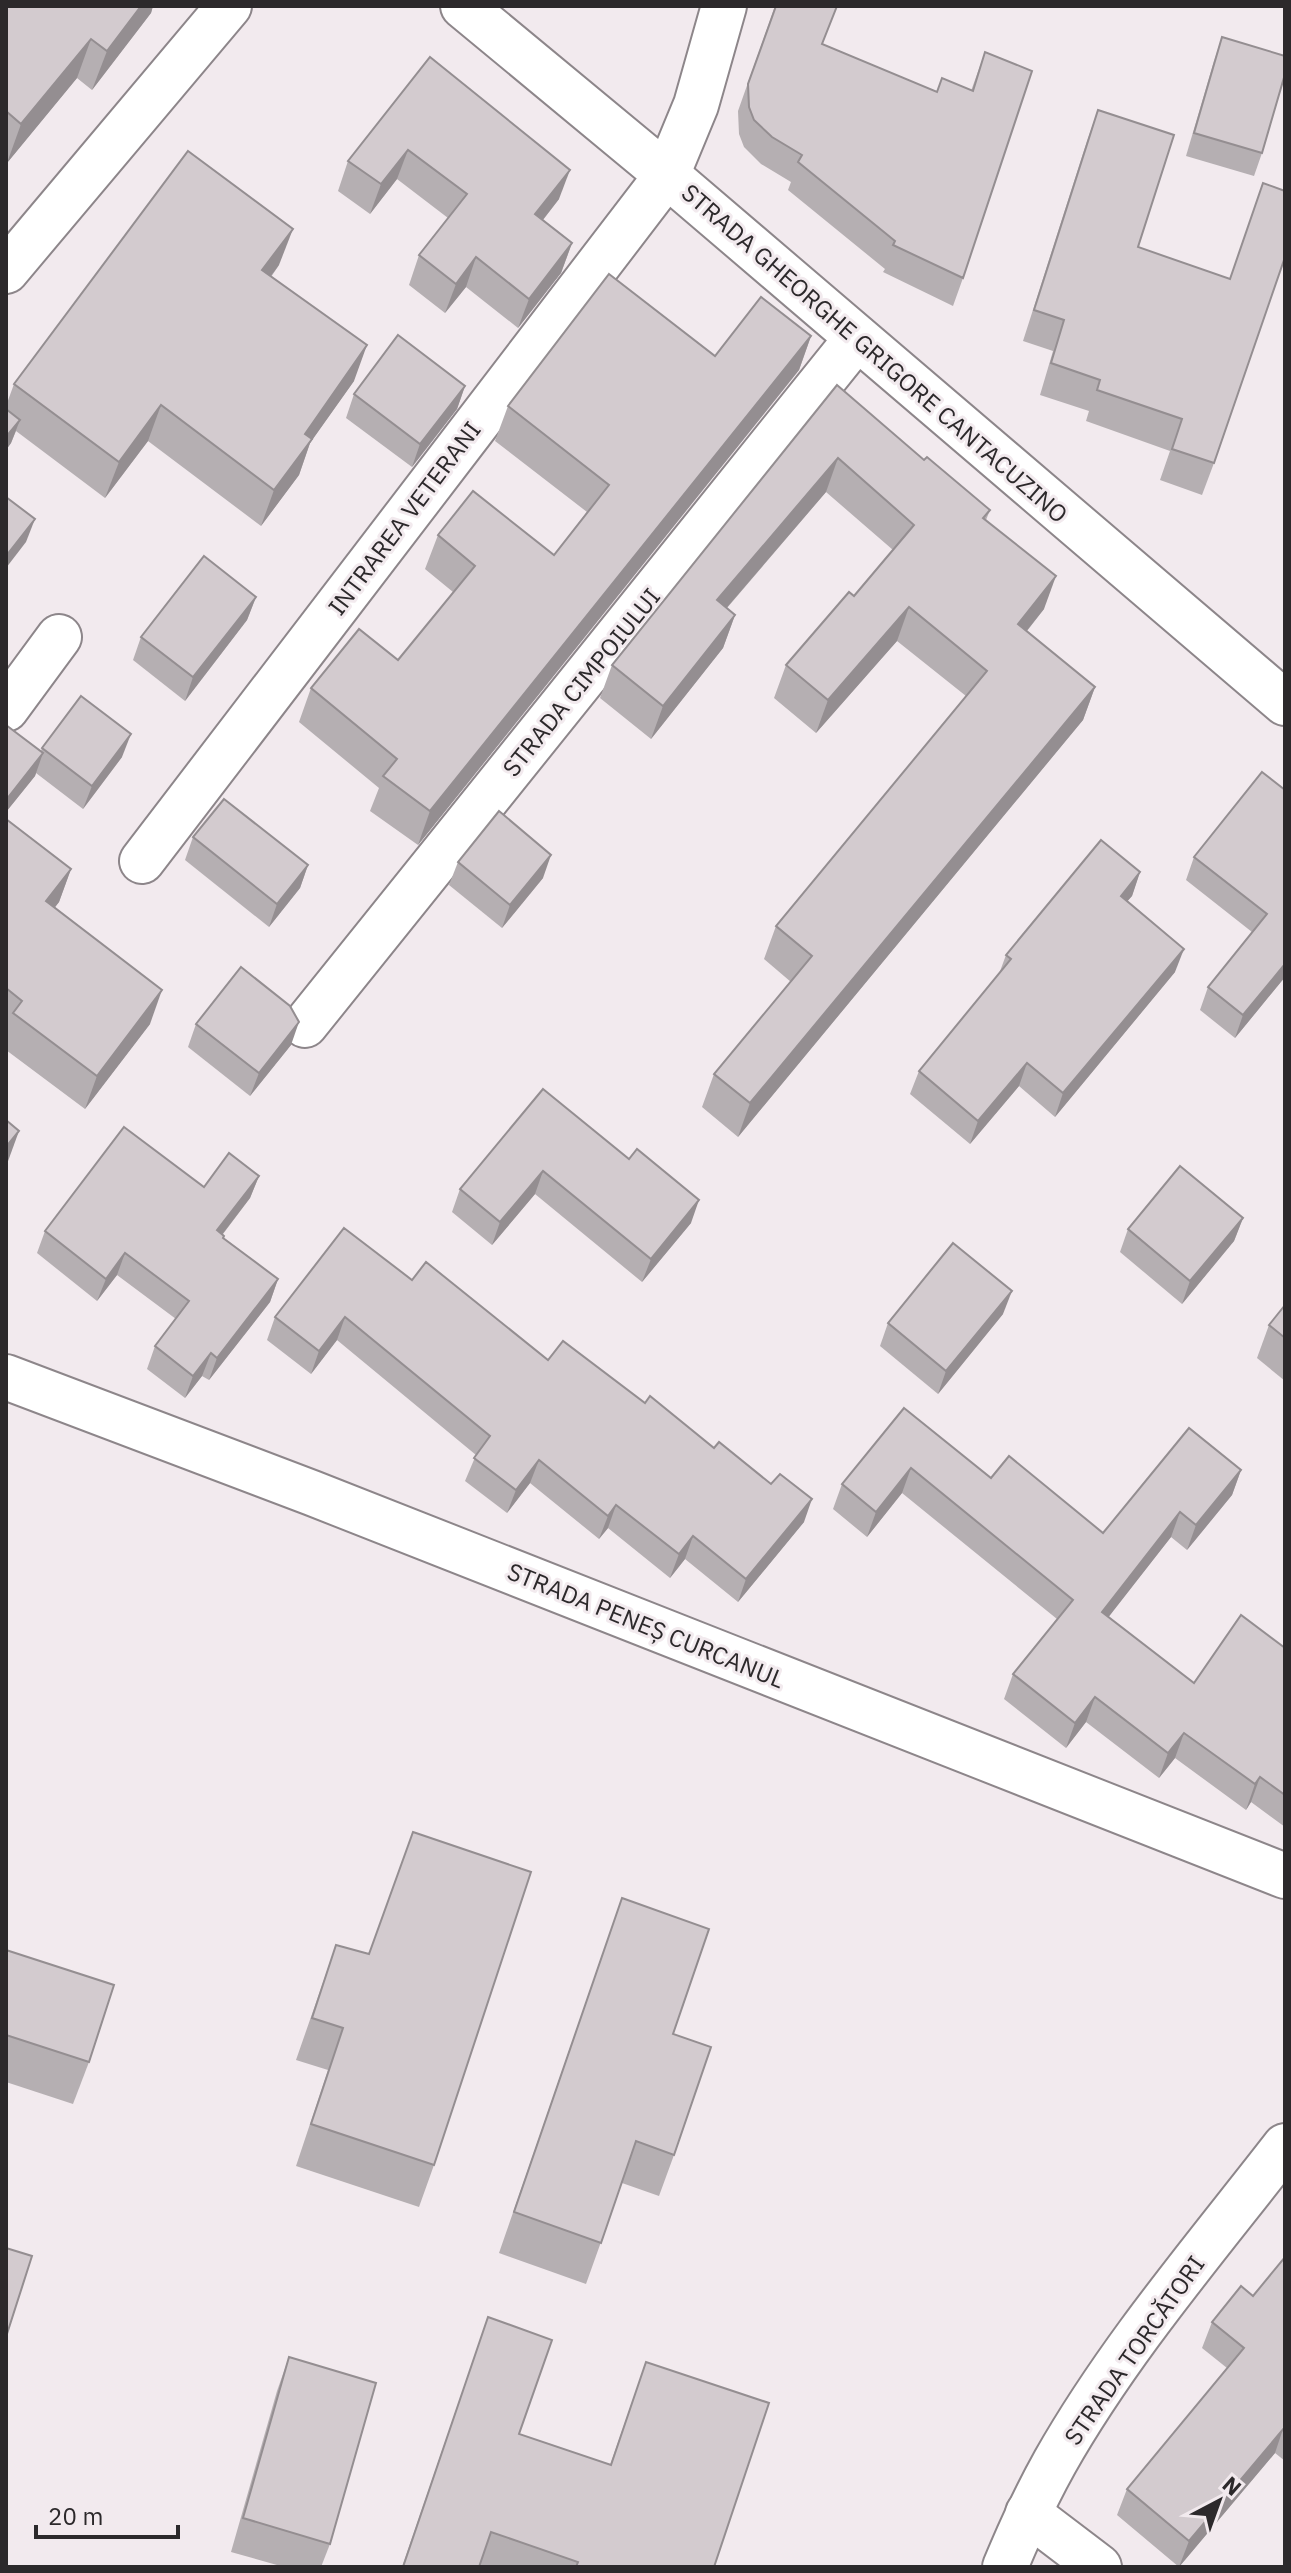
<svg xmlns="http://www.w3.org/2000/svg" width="1291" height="2573" viewBox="0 0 1291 2573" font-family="'IBM Plex Sans',sans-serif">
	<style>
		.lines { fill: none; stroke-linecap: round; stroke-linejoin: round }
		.minor-casing { stroke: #8d868a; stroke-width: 48 }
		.tertiary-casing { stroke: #8d868a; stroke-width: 48 }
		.secondary-casing { stroke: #8d868a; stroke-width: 48 }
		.minor { stroke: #fff; stroke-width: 44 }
		.tertiary { stroke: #fff; stroke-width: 44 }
		.secondary { stroke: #fff; stroke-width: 44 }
		.wall { fill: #b5afb2 }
		.shaded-wall { fill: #948e91 }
		.building { fill: #d3cbcf; stroke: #948e91; stroke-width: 2 }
		.labels { text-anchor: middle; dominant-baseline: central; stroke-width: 6; stroke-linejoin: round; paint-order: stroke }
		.street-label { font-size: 24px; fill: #2c292b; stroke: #f2eaee }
	</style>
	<rect width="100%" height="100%" fill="#f2eaee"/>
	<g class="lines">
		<defs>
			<g id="minor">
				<path d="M6,271L229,6"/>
				<path d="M6,709L59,637"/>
				<path d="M142,861L667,175L696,105L724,6"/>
				<path d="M305,1025L857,338"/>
				<path d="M1028,2513L1099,2567"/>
			</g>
			<g id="tertiary">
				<path d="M6,1377L312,1493L1285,1876"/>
				<path d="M1005,2567C1020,2531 1036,2496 1055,2462C1119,2349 1206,2248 1285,2146"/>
			</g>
			<path id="secondary" d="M463,6L667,175L1285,703"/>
		</defs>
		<use href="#minor" class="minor-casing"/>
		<use href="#tertiary" class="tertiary-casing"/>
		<use href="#secondary" class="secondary-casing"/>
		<use href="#minor" class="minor"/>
		<use href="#tertiary" class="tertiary"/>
		<use href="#secondary" class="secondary"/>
	</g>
	<g class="wall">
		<path d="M6,6H153L151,13L92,90L77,78L7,163L6,162Z"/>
		<path d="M775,6L823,44L937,92L971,91L985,52L963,278L953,306L883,272L885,269L788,190L791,182L761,164L744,147L739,134L738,111Z"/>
		<path d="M1222,37L1262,153L1254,176L1186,156L1214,61Z"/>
		<path d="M430,57L559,199L543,220L572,243L561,273L518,328L466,287L445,313L409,285L419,255L448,218L397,179L370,214L338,191L348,161Z"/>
		<path d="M1098,110L1138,247L1214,463L1202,495L1160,480L1170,451L1086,421L1089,411L1040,395L1053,351L1023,341L1087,141Z"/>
		<path d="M279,265L271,277L354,381L310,443L299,475L261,526L148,441L105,498L16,431L11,443L6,450V406L14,384Z"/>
		<path d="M811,336L799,370L418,845L370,811L379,788L299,722L311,688L398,660L453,592L425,569L438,535L554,555L587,512L495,441L508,406L715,356Z"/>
		<path d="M837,385L924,460L990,510L986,520L1044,609L1027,631L1095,687L1083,720L738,1137L702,1107L714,1074L791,982L764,959L776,926L966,696L897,641L816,733L774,698L786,665L854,596L893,550L826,492L727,608L735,615L723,648L651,739L600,698L612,665Z"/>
		<path d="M465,386L457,409L412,467L346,418L354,394Z"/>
		<path d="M256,597L247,620L185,701L133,660L141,637Z"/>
		<path d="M6,725L41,751L42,748L122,757L83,809L36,773L35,776L6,812Z"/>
		<path d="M1262,772L1285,977L1235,1038L1200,1010L1208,987L1252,932L1186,880L1194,857Z"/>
		<path d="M6,819L71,869L59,902L55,907L150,1024L85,1109L6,1050Z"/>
		<path d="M193,837L308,865L300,888L269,927L185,860Z"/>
		<path d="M458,862L543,878L502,928L449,885Z"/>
		<path d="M1140,872L1132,896L1127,901L1175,972L1055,1117L1019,1086L970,1144L910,1094L919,1071L999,974L1006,955Z"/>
		<path d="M196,1024L291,1045L250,1096L188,1047Z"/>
		<path d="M543,1089L691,1223L642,1282L535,1194L492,1245L452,1212L460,1189Z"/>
		<path d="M259,1176L250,1198L223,1234L224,1238L278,1279L270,1302L209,1380L202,1376L185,1398L147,1369L155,1346L176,1319L117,1275L97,1301L37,1253L45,1231L204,1187Z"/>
		<path d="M1243,1218L1234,1241L1182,1304L1120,1252L1128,1229Z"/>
		<path d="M412,1280L548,1360L804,1522L738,1602L685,1559L670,1578L608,1528L599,1539L530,1483L507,1513L465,1481L476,1455L337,1340L311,1374L267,1340L275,1317Z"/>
		<path d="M1285,1305V1381L1257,1358L1269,1325Z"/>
		<path d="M1003,1314L938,1394L880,1346L888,1323Z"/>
		<path d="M904,1408L991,1478L1103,1533L1241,1470L1232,1495L1187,1550L1171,1537L1108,1617L1194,1683L1285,1648V1827L1251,1802L1246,1810L1175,1758L1159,1778L1086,1722L1066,1748L1004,1699L1013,1674L1057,1619L902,1493L867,1537L833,1509L842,1484Z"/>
		<path d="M622,1898L673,2034L674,2155L659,2196L622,2183L586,2284L499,2253Z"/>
		<path d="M336,1945L434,2165L419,2207L296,2166L328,2070L296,2060Z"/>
		<path d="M6,1950L89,2062L73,2104L6,2082Z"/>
		<path d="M1285,2257V2461L1275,2453L1179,2567L1117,2515L1127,2489L1227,2368L1202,2348L1212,2322L1253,2296Z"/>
		<path d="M488,2317L519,2434L610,2465L646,2362L714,2567H402Z"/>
		<path d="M289,2357L330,2544L321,2567H284L231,2552L277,2391Z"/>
	</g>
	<g class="shaded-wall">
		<path d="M141,6H153L151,13L92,90L107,51Z"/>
		<path d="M91,39L77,78L7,163L21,124Z"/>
		<path d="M408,150L397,179L370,214L381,184Z"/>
		<path d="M570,170L559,199L524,244L535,214Z"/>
		<path d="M293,229L279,265L248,307L262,270Z"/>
		<path d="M572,243L561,273L518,328L529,299Z"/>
		<path d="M476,257L466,287L445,313L456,284Z"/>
		<path d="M811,336L799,370L418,845L430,811Z"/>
		<path d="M367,345L354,381L310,443L299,475L261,526L274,490L305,434Z"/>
		<path d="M465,386L457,409L412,467L420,444Z"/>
		<path d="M161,405L148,441L105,498L119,462Z"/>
		<path d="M20,420L11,443L6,450V437Z"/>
		<path d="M838,458L826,492L705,633L717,600Z"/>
		<path d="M35,519L26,542L6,568V556Z"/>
		<path d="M1056,576L1044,609L1006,657L1018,624Z"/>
		<path d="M256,597L247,620L185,701L193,677Z"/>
		<path d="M909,607L897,641L816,733L828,700Z"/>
		<path d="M735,615L723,648L651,739L663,706Z"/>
		<path d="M1095,687L1083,720L738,1137L750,1103Z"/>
		<path d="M131,734L122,757L83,809L92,786Z"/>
		<path d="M43,753L35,776L6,812V800Z"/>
		<path d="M551,855L543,878L502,928L510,905Z"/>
		<path d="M308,865L300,888L269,927L277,904Z"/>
		<path d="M71,869L59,902L34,934L46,901Z"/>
		<path d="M1140,872L1132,896L1112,919L1121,896Z"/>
		<path d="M1184,949L1175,972L1055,1117L1063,1093Z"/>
		<path d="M1285,964V977L1235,1038L1243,1015Z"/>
		<path d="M162,990L150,1024L85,1109L97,1076Z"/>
		<path d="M299,1022L291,1045L250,1096L259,1073Z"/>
		<path d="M1027,1063L1019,1086L970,1144L978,1121Z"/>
		<path d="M19,1131L7,1164L6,1165V1147Z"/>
		<path d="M543,1171L535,1194L492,1245L500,1222Z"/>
		<path d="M259,1176L250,1198L208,1253L217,1230Z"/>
		<path d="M699,1200L691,1223L642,1282L651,1259Z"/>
		<path d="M1243,1218L1234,1241L1182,1304L1190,1281Z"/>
		<path d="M125,1253L117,1275L97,1301L106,1279Z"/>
		<path d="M278,1279L270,1302L209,1380L217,1358Z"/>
		<path d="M1012,1291L1003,1314L938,1394L946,1371Z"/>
		<path d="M345,1317L337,1340L311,1374L319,1351Z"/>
		<path d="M211,1353L202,1376L185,1398L193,1376Z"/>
		<path d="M539,1460L530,1483L507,1513L516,1490Z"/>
		<path d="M911,1468L902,1493L867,1537L876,1512Z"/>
		<path d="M1241,1470L1232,1495L1187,1550L1196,1525Z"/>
		<path d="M812,1499L804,1522L738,1602L746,1579Z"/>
		<path d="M616,1505L608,1528L599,1539L608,1516Z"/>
		<path d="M1180,1512L1171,1537L1093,1637L1102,1612Z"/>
		<path d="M693,1536L685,1559L670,1578L679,1554Z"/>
		<path d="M1095,1697L1086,1722L1066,1748L1075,1723Z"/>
		<path d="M1184,1733L1175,1758L1159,1778L1168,1753Z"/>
		<path d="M1260,1777L1251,1802L1246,1810L1255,1784Z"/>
		<path d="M1284,2426L1275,2453L1179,2567L1189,2541Z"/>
	</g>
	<g class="building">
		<path d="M6,6H141L107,51L91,39L21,124L6,111Z"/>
		<path d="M776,6H837L822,44L937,92L942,78L973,91L985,52L1032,71L963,278L893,245L895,241L798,162L802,155L772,137L754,120L749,107L748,84Z"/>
		<path d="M1222,37L1285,56V74L1262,153L1194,133Z"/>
		<path d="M430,57L570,170L535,214L572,243L529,299L476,257L456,284L419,255L467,194L408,150L381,184L348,161Z"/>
		<path d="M1098,110L1174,135L1138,247L1230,279L1263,183L1285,191V257L1214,463L1172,449L1182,419L1097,390L1100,380L1051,363L1064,320L1034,310Z"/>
		<path d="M188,151L293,229L262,270L367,345L305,434L312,439L274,490L161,405L119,462L14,384Z"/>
		<path d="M609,274L715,356L761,297L811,336L430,811L383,776L397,759L311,688L359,629L398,660L475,566L438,535L473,491L554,555L609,485L508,406Z"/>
		<path d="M398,335L465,386L420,444L354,394Z"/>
		<path d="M837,385L924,460L927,457L990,510L983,518L1056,576L1018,624L1095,687L750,1103L714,1074L812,956L776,926L987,671L909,607L828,700L786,665L849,592L854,596L914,525L838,458L717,600L735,615L663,706L612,665Z"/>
		<path d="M6,409L20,420L6,437Z"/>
		<path d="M6,497L35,519L6,556Z"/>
		<path d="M204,556L256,597L193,677L141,637Z"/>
		<path d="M81,696L131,734L92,786L42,748Z"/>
		<path d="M6,725L43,753L6,800Z"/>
		<path d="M1262,772L1285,790V964L1243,1015L1208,987L1267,914L1194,857Z"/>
		<path d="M224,799L308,865L277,904L193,837Z"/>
		<path d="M499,811L551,855L510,905L458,862Z"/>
		<path d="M6,819L71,869L46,901L162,990L97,1076L13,1013L22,1001L6,988Z"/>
		<path d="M1101,840L1140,872L1121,896L1184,949L1063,1093L1027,1063L978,1121L919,1071L1011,959L1006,955Z"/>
		<path d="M241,967L290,1006L299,1022L259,1073L196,1024Z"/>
		<path d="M543,1089L629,1159L637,1149L699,1200L651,1259L543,1171L500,1222L460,1189Z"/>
		<path d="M6,1120L19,1131L6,1147Z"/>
		<path d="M124,1127L204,1187L229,1153L259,1176L217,1230L224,1236L223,1238L278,1279L217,1358L211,1353L193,1376L155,1346L189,1301L125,1253L106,1279L45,1231Z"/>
		<path d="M1180,1166L1243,1218L1190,1281L1128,1229Z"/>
		<path d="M344,1228L412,1280L426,1262L548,1360L563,1341L645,1403L650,1396L714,1448L719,1442L771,1484L780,1474L812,1499L746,1579L693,1536L679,1554L616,1505L608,1516L539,1460L516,1490L474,1458L490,1436L345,1317L319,1351L275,1317Z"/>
		<path d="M953,1243L1012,1291L946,1371L888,1323Z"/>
		<path d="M1285,1305V1338L1269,1325Z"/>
		<path d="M904,1408L991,1478L1009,1456L1103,1533L1189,1428L1241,1470L1196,1525L1180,1512L1102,1612L1194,1683L1241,1615L1285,1648V1795L1260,1777L1255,1784L1184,1733L1168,1753L1095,1697L1075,1723L1013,1674L1073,1600L911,1468L876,1512L842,1484Z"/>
		<path d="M413,1832L531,1872L434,2165L311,2124L343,2028L312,2018L336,1945L369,1954Z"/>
		<path d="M622,1898L709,1929L673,2034L711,2047L674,2155L636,2141L601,2243L514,2212Z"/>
		<path d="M6,1950L114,1985L89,2062L6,2035Z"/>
		<path d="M6,2248L32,2256L6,2337Z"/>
		<path d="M1285,2257V2427L1189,2541L1127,2489L1244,2348L1212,2322L1241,2286L1253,2296Z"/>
		<path d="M488,2317L552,2340L519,2434L611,2465L646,2362L769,2403L714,2567H576L578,2562L491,2532L479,2567H403Z"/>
		<path d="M289,2357L376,2383L330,2544L243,2518Z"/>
	</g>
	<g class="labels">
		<g class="street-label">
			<text transform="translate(875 353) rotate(41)">STRADA GHEORGHE GRIGORE CANTACUZINO</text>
			<text transform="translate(404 518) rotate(-53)">INTRAREA VETERANI</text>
			<text transform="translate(581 682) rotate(-51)">STRADA CIMPOIULUI</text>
			<text transform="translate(646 1625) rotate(22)">STRADA PENEȘ CURCANUL</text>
			<text transform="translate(1134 2350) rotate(-55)">STRADA TORCĂTORI</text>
		</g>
	</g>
	<rect width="1291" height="2573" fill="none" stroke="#2c292b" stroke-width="16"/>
	<g transform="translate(1219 2501) rotate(41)" stroke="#f2eaee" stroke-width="6" paint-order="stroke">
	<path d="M0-6L14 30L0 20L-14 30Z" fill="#2c292b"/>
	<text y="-12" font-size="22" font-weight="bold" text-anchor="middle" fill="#2c292b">N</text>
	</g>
	<path d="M36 2525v12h142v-12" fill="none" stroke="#2c292b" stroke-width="4"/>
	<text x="48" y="2525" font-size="24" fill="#2c292b" stroke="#f2eaee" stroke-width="6" paint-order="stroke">20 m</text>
</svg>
